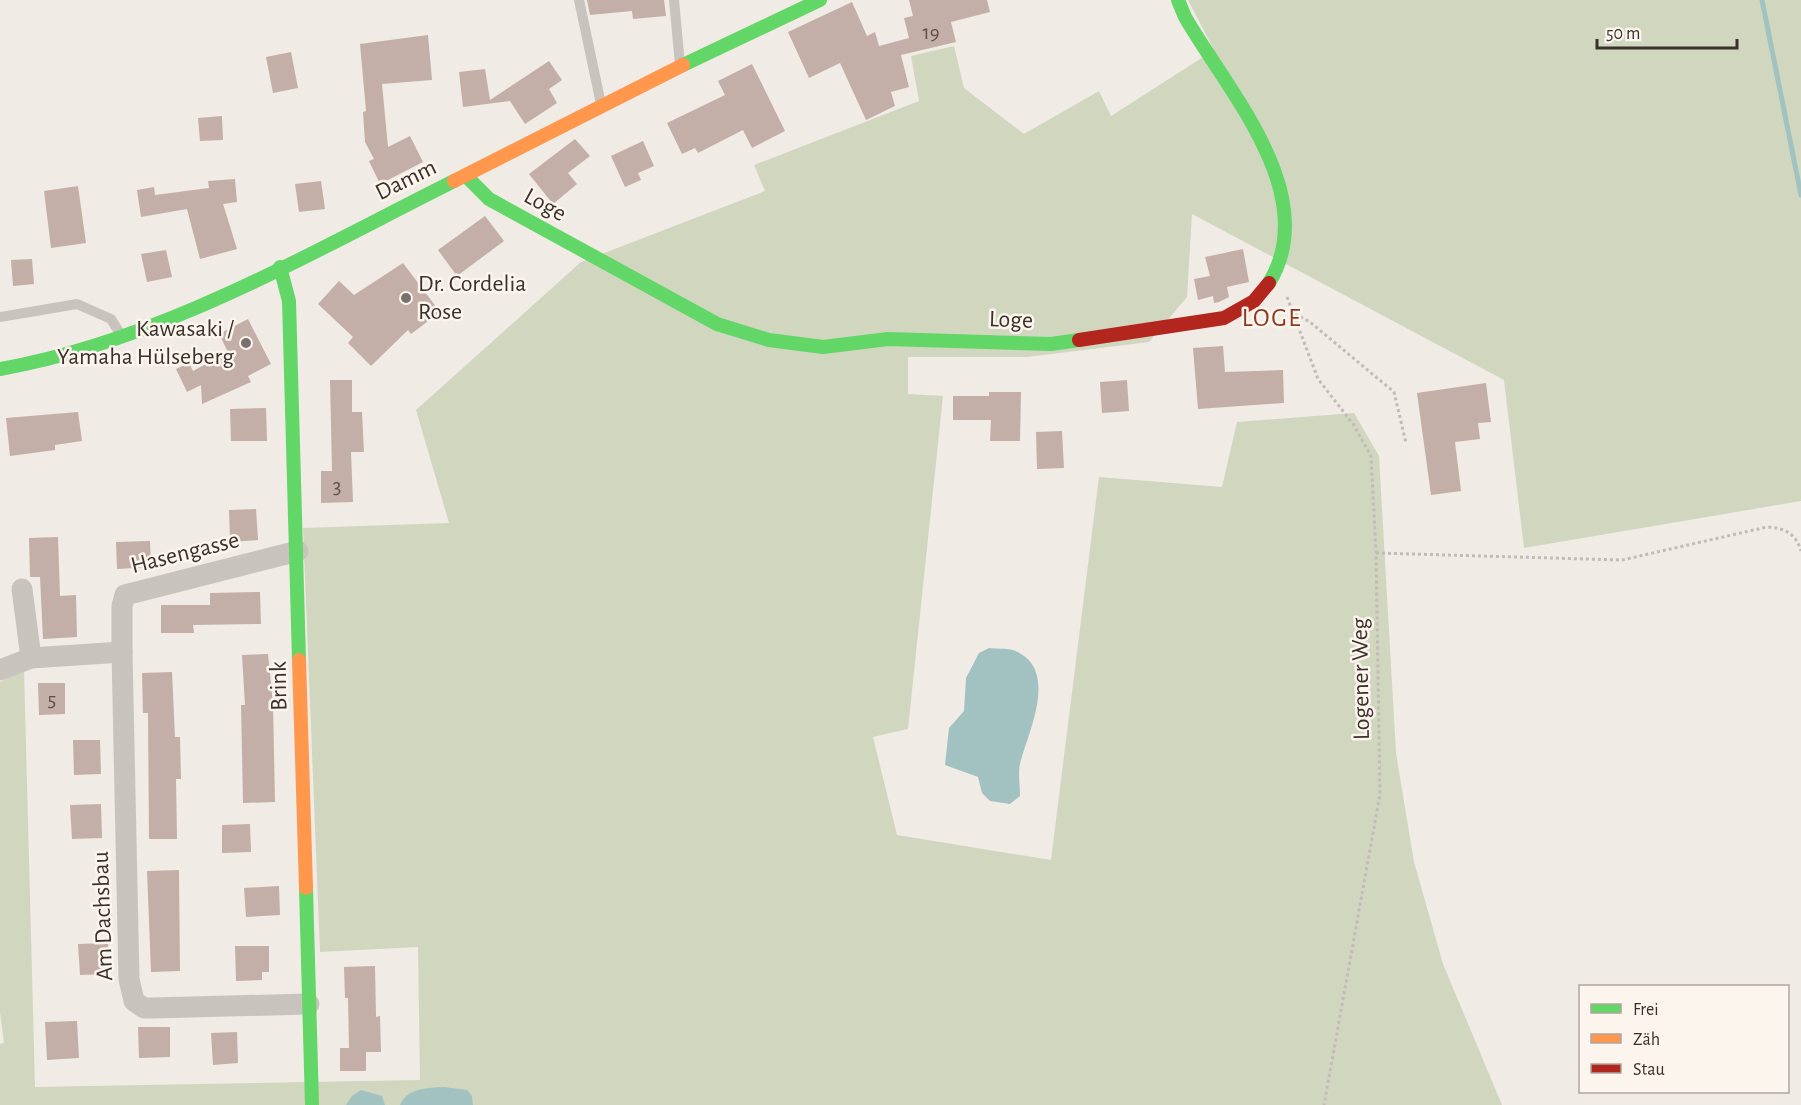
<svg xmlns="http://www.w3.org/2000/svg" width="1801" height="1105" viewBox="0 0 1801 1105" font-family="'Alegreya Sans',sans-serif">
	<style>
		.green { fill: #d1d6bf }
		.water { fill: #a1c2c1 }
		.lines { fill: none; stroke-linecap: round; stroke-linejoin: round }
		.stream { stroke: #a1c2c1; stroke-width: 5 }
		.building { fill: #c3afa7 }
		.path { stroke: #c2bbb6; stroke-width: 3; stroke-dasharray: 3 3; stroke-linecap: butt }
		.lane { stroke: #c9c3be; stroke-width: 10 }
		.street { stroke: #c9c3be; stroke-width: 21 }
		.fast { stroke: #63d668; stroke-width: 14 }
		.slow { stroke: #ff974d; stroke-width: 14 }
		.jam { stroke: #b3261e; stroke-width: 14 }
		.poi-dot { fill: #7a716c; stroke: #fbf5ee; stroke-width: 2 }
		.labels { text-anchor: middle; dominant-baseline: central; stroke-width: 5; stroke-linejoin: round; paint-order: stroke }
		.number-label { font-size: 21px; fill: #5d504a }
		.street-label { font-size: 24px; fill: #3b302b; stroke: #fbf5ee }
		.poi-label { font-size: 24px; fill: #3b302b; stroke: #fbf5ee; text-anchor: start }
		.neighbourhood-label { font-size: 26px; letter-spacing: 1.5px; fill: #8c3b22; stroke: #fbf5ee }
	</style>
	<rect width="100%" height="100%" fill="#f0ebe5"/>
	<path class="green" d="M1188,0H1801V501L1524,548L1504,380L1192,214L1187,297L1149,342L1027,357H908V394L943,396L908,729L873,737L897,835L1051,860L1099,477L1222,487L1237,422L1354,413L1379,456L1396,753L1414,862L1443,964L1502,1105H0V1044L4,1043L0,1012V682L24,670L35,1087L420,1080L418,947L320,952L303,528L449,523L416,410L581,262L765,191L754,165L919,101L911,56L954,46L964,88L1024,134L1099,91L1111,116L1214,50Z"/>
	<g class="water">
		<path d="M989,648C996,649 1006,648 1013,650C1061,668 1028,731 1020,764C1018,773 1020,786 1020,796L1010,804L990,801L982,793L978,777L945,765L949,728L964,711L966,678L979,653Z"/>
		<path d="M444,1087L467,1090L472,1096L473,1105H400C407,1088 427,1088 444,1087Z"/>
		<path d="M361,1090L382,1096L385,1105H346L352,1096Z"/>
	</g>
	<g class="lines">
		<path class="stream" d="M1762,0L1801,195"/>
	</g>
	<g class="building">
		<path d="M587,0H664L666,16L633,19L632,11L590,15Z"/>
		<path d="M909,0H987L990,12L951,22L956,42L901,55L909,87L891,92L895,106L866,120L840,63L809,78L788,32L852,2L867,36L875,32L879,46L909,38L904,18L913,16Z"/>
		<path d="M428,35L432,80L382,84L388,147L410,136L423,162L380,184L369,161L374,159L365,142L363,112L366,111L360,44Z"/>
		<path d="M291,52L298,88L273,93L266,57Z"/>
		<path d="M549,61L562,80L549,89L557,103L525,124L510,101L463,107L459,72L485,69L490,100Z"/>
		<path d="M752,64L785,131L752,148L743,130L698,153L695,148L682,154L667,123L725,95L718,81Z"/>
		<path d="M222,116L223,140L200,141L198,118Z"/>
		<path d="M575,139L590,156L568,173L577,184L553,204L529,174Z"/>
		<path d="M643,141L654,166L638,173L641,180L625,187L611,156Z"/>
		<path d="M235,179L237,202L223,204L237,249L200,259L187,209L141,217L137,190L154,187L155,195L209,188L208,181Z"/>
		<path d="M321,181L325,209L299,212L295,184Z"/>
		<path d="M78,186L86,243L51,248L44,191Z"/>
		<path d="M485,216L504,241L457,276L438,250Z"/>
		<path d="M1243,249L1249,282L1227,287L1229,297L1219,302L1214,303L1213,296L1198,300L1194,279L1210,276L1205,257Z"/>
		<path d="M166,250L172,277L147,282L141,254Z"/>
		<path d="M32,259L34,284L13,286L11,260Z"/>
		<path d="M403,263L440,312L411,334L408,330L371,366L348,343L353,337L318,304L339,281L354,295Z"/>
		<path d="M248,319L271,364L248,376L251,382L202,404L201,385L187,392L176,369L189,363L193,371L228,352L219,334Z"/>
		<path d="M1223,346L1225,372L1283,370L1284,403L1198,409L1193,348Z"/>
		<path d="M330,380H352V412H362L364,452H351L353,502L321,503V471H332Z"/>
		<path d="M1127,380L1129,411L1102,413L1100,382Z"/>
		<path d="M1486,383L1491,422L1478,423L1480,439L1455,442L1461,491L1431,495L1417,393Z"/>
		<path d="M989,392H1021L1020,441H990L991,420H953V396H989Z"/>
		<path d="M266,408L267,441H231L230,409Z"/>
		<path d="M78,412L82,441L55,445V450L10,456L6,418Z"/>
		<path d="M1062,431L1064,468L1037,469L1036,432Z"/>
		<path d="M256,509L258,540L230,542L229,510Z"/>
		<path d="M58,537L60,596L76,595L77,637L43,639L40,577H30L29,538Z"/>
		<path d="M150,541L151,567L117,569L116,542Z"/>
		<path d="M260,592L261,624L193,625L194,633H161V605H210V593Z"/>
		<path d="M268,654L273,704L275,802L243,803L241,705H245L242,655Z"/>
		<path d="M172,672L175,737H180L181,779H176L177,839H149L148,713H143L142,673Z"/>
		<path d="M38,683H65V714L39,715Z"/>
		<path d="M73,740H100L101,774L74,775Z"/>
		<path d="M101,804L102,838L72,839L70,805Z"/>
		<path d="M250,824L251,852L222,853V825Z"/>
		<path d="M179,870L180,971L151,972L147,871Z"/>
		<path d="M279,886L280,915L246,917L244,888Z"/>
		<path d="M108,943L110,974L80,975L78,944Z"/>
		<path d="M235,946H269V972H262V980L236,981Z"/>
		<path d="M375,966L376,1017L380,1016L381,1052H366V1071H340V1048H349L348,998H345L344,967Z"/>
		<path d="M77,1021L79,1058L47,1060L45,1022Z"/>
		<path d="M138,1027H170V1057L139,1058Z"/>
		<path d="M237,1032L238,1063L213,1065L211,1033Z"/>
	</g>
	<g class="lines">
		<g class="path">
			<path d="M1287,297L1318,379L1353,424L1371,456L1376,553L1380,794L1324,1105"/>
			<path d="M1295,314L1310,322L1394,392L1406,443"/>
			<path d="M1376,553L1622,560L1767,527C1784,528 1796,533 1801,551"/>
		</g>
		<g class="lane">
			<path d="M579,0L601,104"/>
			<path d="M674,0L680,65"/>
			<path d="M0,317L77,304L111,319L121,335"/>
		</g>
		<g class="street">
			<path d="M22,589L31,658"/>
			<path d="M122,652L129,979L134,1001L144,1008H152L309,1004"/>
			<path d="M0,670L31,658L122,652V606L125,595L298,551"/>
		</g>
		<g class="fast">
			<path d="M1178,0L1185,17C1227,90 1323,195 1269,283"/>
			<path d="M683,65L820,0"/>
			<path d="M466,176L489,199L717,324L769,340L823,347L888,339L1051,344L1079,340"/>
			<path d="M280,267L289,301L299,660"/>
			<path d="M0,369C160,341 310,253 454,181"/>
			<path d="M306,888L312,1105"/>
		</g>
		<g class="slow">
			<path d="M454,181L683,65"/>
			<path d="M299,660L306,888"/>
		</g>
		<path class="jam" d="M1079,340L1224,318L1254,301L1269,283"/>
	</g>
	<g class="poi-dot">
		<circle cx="406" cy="298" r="6"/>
		<circle cx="246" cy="343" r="6"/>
	</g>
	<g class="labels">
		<g class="number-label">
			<text x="931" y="32">19</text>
			<text x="337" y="486">3</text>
			<text x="52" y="699">5</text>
		</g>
		<g class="street-label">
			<text transform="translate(406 180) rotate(-26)">Damm</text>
			<text transform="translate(545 205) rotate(29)">Loge</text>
			<text transform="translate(1011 320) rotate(2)">Loge</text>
			<text transform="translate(185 553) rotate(-14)">Hasengasse</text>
			<text transform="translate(1361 679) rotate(-91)">Logener Weg</text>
			<text transform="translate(279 686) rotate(-91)">Brink</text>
			<text transform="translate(103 916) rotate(-92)">Am Dachsbau</text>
		</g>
		<g class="poi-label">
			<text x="418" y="284">Dr. Cordelia<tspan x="418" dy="28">Rose</tspan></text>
			<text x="234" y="329" text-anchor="end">Kawasaki /<tspan x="234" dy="28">Yamaha Hülseberg</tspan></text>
		</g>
		<g class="neighbourhood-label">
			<text x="1272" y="318">LOGE</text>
		</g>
	</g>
	<rect x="1579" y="985" width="210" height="108" fill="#fbf5ee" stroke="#aea6a0" stroke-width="1.5"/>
	<rect x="1591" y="1004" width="30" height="9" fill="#63d668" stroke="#aea6a0" stroke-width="1.5"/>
	<text x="1633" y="1015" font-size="18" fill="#3b302b">Frei</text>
	<rect x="1591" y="1034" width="30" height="9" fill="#ff974d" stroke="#aea6a0" stroke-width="1.5"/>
	<text x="1633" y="1045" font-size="18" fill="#3b302b">Zäh</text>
	<rect x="1591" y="1064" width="30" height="9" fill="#b3261e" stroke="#aea6a0" stroke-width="1.5"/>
	<text x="1633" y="1075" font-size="18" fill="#3b302b">Stau</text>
	<path d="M1597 39v9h140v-9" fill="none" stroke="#3b302b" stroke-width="3"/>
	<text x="1606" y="39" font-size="18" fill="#3b302b" stroke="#fbf5ee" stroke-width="4.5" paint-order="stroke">50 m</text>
</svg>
